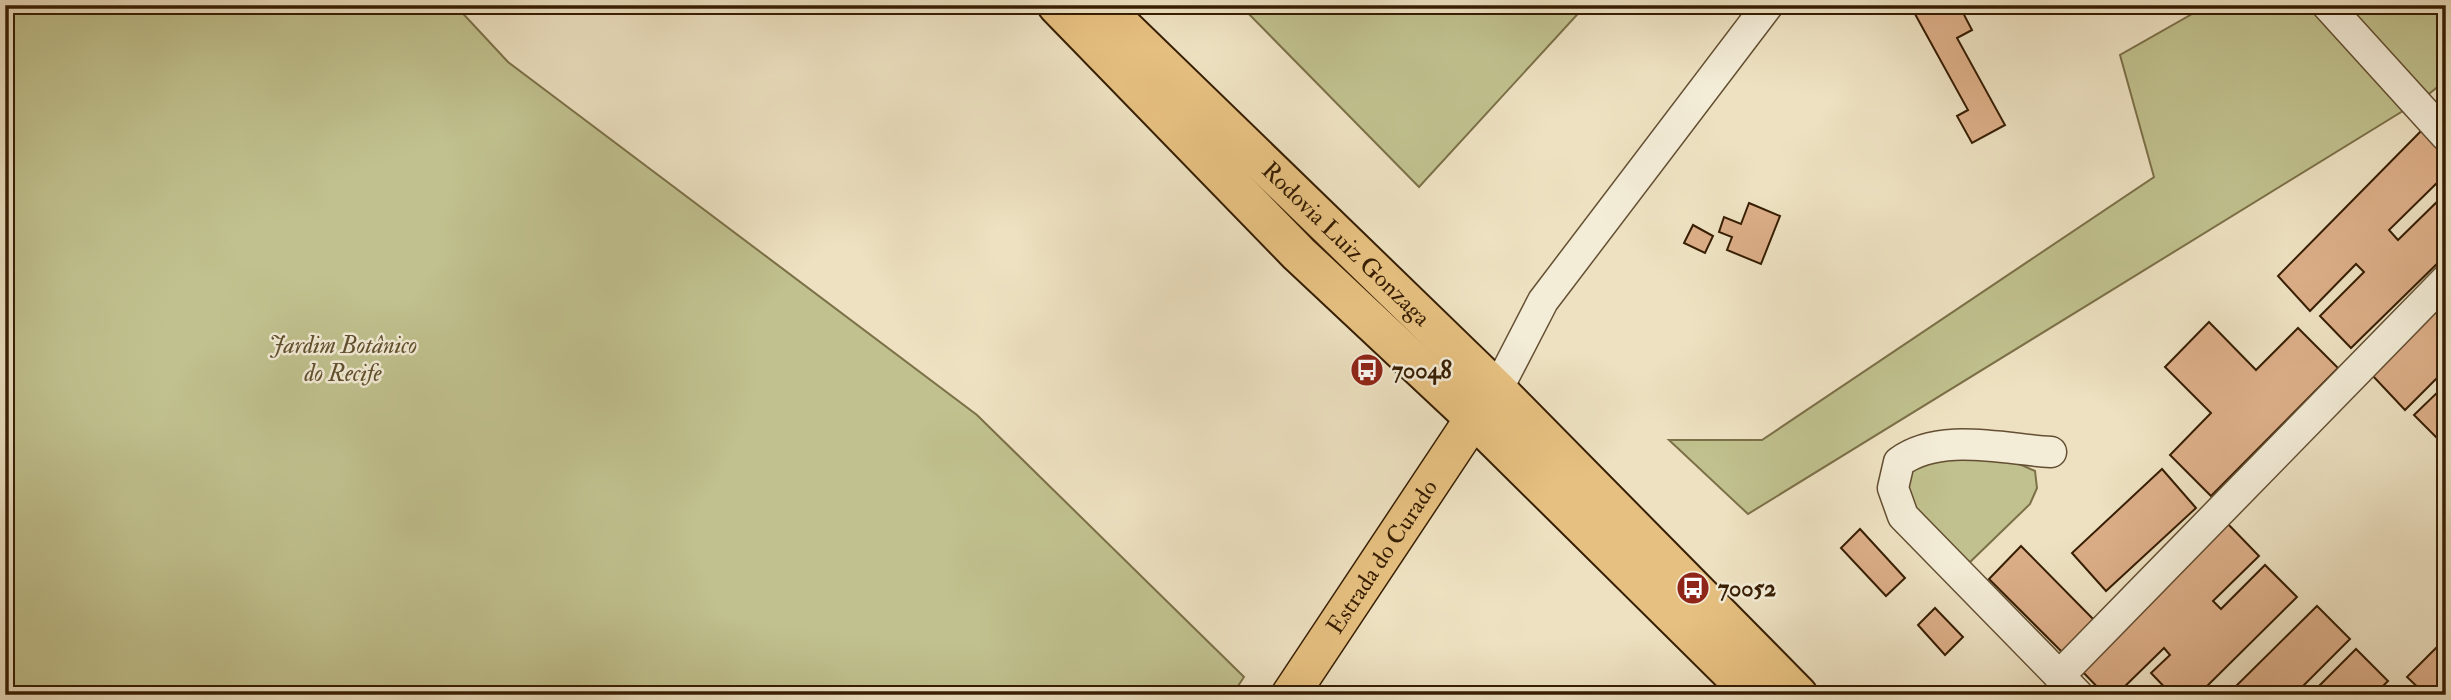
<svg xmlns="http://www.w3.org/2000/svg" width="2451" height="700" viewBox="0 0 2451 700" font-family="'IM FELL Double Pica',serif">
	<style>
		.green { fill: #c0c18e; stroke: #7c7048; stroke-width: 2 }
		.building { fill: #dcae88; stroke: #371e03; stroke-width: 2 }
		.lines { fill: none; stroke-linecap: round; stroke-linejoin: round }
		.minor-casing { stroke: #644f32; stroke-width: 33 }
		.major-casing { stroke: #371e03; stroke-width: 40 }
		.highway-casing { stroke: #371e03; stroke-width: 42 }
		.minor { stroke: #f3ecd7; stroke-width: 30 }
		.major { stroke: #e6c080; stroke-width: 37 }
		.highway { stroke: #e6c080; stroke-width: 38 }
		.labels { text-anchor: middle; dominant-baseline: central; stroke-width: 5; stroke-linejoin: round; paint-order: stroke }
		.street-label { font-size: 24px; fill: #371e03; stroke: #f3ecd7 }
		.park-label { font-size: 24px; font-style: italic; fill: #604f2d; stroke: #f3ecd7 }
		.poi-label { font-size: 24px; font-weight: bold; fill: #371e03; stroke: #f3ecd7; text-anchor: start }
	</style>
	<rect width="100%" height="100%" fill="#ede1c1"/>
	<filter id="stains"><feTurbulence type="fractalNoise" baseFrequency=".00286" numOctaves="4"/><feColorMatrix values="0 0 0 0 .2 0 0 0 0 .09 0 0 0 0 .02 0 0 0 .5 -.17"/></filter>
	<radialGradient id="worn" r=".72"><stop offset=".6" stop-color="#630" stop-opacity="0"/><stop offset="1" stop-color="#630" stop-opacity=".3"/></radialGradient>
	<g class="green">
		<path d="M5,5H455L508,62L977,415L1244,677L1232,695H5Z"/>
		<path d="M1240,5H1586L1419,187Z"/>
		<path d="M2208,5H2446V80L2424,98L1748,514L1669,440H1762L2154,177L2120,55Z"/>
		<path d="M1928,455L2006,458L2035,471L2037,488L2030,504L1969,563L1905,501L1908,465Z"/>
	</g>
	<g class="building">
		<path d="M1910,5H1959L1972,30L1957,38L2005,125L1972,143L1957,116L1968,110Z"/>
		<path d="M2424,128L2446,150V174L2389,230L2398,240L2446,193V255L2351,348L2320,316L2364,272L2356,264L2310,311L2278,276Z"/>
		<path d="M1749,203L1780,216L1761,264L1727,250L1732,237L1719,232L1724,217L1741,224Z"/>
		<path d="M1693,225L1713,236L1705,253L1684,243Z"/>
		<path d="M2446,301V369L2405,410L2372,375Z"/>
		<path d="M2209,322L2256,370L2298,328L2338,368L2211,496L2170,455L2211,413L2165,367Z"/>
		<path d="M2446,384V447L2414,415Z"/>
		<path d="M2162,469L2196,508L2106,591L2072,553Z"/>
		<path d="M2226,522L2259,556L2213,601L2221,609L2265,565L2297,597L2198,695H2172L2151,673L2170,655L2164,648L2116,695H2105L2079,668Z"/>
		<path d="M1860,529L1905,578L1886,596L1841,548Z"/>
		<path d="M2021,546L2098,624L2066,656L1989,579Z"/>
		<path d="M2317,606L2350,639L2304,685L2312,693L2356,649L2388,681L2374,695H2227Z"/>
		<path d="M1935,608L1963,637L1945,655L1918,625Z"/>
		<path d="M2446,638V695H2426L2407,677Z"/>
	</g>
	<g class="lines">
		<defs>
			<g id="minor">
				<path d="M2327,5L2446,136"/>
				<path d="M1497,390L1543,301L1768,5"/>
				<path d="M2051,452C2002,449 1940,432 1899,462L1893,488L1903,516L2078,695"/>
				<path d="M2059,676L2446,280"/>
			</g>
			<g id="major">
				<path id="s1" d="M1290,695L1474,418"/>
			</g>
			<g id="highway">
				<path d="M1057,5L1299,254L1474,418L1754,695"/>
				<path id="s2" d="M1100,5L1497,390L1798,695"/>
			</g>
		</defs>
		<use href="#minor" class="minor-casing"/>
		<use href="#major" class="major-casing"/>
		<use href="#highway" class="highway-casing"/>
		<use href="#minor" class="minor"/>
		<use href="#major" class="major"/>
		<use href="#highway" class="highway"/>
	</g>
	<defs>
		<symbol id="bus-disc" viewBox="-11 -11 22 22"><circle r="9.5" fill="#8f2418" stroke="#f3ecd7"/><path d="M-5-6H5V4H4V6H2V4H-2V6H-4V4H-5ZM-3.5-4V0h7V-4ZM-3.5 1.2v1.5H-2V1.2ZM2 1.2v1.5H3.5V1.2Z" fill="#fff"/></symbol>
	</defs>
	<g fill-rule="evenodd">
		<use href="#bus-disc" x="1348" y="351" width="38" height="38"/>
		<use href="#bus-disc" x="1674" y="569" width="38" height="38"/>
	</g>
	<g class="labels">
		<g class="street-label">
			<text stroke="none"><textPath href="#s2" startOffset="343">Rodovia Luiz Gonzaga</textPath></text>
			<text stroke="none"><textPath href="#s1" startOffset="166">Estrada do Curado</textPath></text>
		</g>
		<g class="park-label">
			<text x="343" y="345">Jardim Botânico<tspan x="343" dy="28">do Recife</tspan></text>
		</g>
		<g class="poi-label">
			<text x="1392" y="370">70048</text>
			<text x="1718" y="588">70052</text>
		</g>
	</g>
	<rect width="2451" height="700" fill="none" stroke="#ede1c1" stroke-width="28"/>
	<rect x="7" y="7" width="2437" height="686" fill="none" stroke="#371e03" stroke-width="3.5"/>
	<rect x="14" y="14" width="2423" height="672" fill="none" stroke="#371e03" stroke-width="2"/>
	<rect width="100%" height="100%" filter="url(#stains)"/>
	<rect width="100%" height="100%" fill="url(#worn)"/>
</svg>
